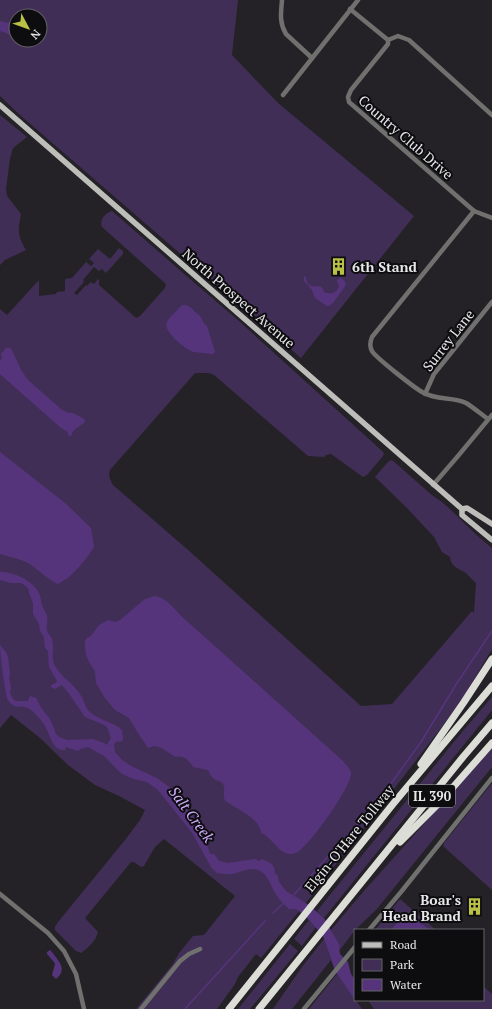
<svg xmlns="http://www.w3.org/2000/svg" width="492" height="1009" viewBox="0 0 492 1009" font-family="'PT Serif',serif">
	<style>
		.green { fill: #412e57; fill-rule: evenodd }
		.water { fill: #56347c }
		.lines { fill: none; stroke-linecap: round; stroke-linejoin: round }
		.stream { stroke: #56347c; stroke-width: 1.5 }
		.minor { stroke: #70706e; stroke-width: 4.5 }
		.major { stroke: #bdbeb9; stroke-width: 5.5 }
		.highway { stroke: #dcddd7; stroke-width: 7 }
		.labels { text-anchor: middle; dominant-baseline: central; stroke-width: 4; stroke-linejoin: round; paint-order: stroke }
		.shield { fill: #0d0c0e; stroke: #a6a5a7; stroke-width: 1 }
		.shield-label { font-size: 13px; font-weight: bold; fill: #e7e6e9 }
		.street-label { font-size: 14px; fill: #e7e6e9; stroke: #0d0c0e }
		.poi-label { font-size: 14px; font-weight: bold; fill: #e7e6e9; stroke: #0d0c0e; text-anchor: start }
		.water-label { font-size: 15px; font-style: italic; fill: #ceabfd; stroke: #0d0c0e }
	</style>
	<rect width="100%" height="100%" fill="#242226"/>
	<g class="green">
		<path d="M0,0H238L232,55L278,103L414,216L301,358L20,115L0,96ZM16,16H40V40H16Z"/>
		<path d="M0,115L27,137L13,148L10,159L6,189L7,196L21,214C18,230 17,235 26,250L5,260L0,265Z"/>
		<path d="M112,211L191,280L239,321L381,450L384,453L383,456L367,475L363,477L331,454L326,455L324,457L308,456L214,375L209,373H195L110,470C108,476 110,480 113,485L187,549L361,706L392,704L472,611L474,613L476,583C472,580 469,576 466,573C459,569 450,566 450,557L442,552L434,537L407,508L375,477L387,463L389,461L392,460L433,496C445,503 454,513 464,523C473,532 482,540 492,548V649L466,693L441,728L313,894L261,958L256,954L238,977L235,984L217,1009H136L173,964L179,953L193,936L204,935L235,896L164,839L155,847L144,866L141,867L134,862H131L85,918L98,932C96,941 88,948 81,953L76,951L55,930V927L58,922L125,840L140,820L145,810L119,796L95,785L68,765L40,738L11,715L0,728V309L7,315L39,280V296L56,294L57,292L65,291V279L72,278L86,262L91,266L94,263L89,259L98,249L110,259L119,248L123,251V254L106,273L102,269L99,271L94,267L83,280L84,282L74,293L77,295L86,285L87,286L91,282L94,284L98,279L99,280V285L135,317L137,318L141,315L165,288L166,284L102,227C99,220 105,213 112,211Z"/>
		<path d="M492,697V710L324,918L317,911L462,732Z"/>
		<path d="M492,748V767L376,910L355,930L339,951V948L331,930L363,892Z"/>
		<path d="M492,783V890L443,846L444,843Z"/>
		<path d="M400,899L436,930H375Z"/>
		<path d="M309,920L316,927L302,946L294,939Z"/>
		<path d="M324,939L331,960L292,1009H273L302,967Z"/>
		<path d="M290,944L298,951L250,1009H238Z"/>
		<path d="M337,974L362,1009H309Z"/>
		<path d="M483,986L492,994V1009H374L368,1000H483Z"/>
	</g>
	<g class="water">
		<path d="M0,21L16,25V37C11,36 6,32 0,31Z"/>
		<path d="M304,276L306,277C307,287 312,287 320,286L323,289L324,292C331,295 337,293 339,286L337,281L338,279L340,278L344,280L346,285L333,303L329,306H327L315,298L312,290L304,281Z"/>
		<path d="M182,305C188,305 190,306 194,311C195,312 197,313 199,315C203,319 202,323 207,326L215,352L213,354C207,353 200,353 194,352C186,350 162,331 167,322C170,316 178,310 182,305Z"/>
		<path d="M6,348H10L12,350L21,370L28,380L62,410L69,413H73L84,419L85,421V422C82,425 76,428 73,431C72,433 72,435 70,436L68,435V432L61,428L0,374V360L2,359L1,354Z"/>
		<path d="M0,452L65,503L91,528L94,547L88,556L79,567L69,577L58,584C47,579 40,571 30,564C21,559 10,557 0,554Z"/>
		<path d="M0,572C14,572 32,580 39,593C41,597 41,603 43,608C44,610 46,613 47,616C48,621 46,626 47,631C48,634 51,636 52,639C55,648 50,657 55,666C60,675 69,681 76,689C79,692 83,698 84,702C86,706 86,709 90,712C99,721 113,721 122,730L123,738V740L120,742L117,741L114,744L115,752L122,760L133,767L157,778L173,790L189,810L203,833L210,854H214L219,861L228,863L255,859L259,861L262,859C269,863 273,862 275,871L274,872L278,876L279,882L286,891L309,905L324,918L340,946L339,948L340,954L348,962L351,974L355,980V1000L335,971L323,936L309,920L299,911L296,909H289C285,905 280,901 277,896C270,886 268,870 253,869C244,869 239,873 232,874C227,875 222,873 217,873L211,867L193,834L158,790L147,782L134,779L122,774L104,756L88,747L80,749L78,751L66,747L65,750C51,751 50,731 43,723C40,719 32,709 27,708C20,704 15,711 8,700C5,694 0,653 0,645L6,652L8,657L10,674L9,679L11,686L10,693L13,699L16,701H28L30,696L36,698L42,709L50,719L56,734L59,737L67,740L93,739L104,743L107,745L111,738L107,727L102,724L85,717L70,695L62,685L55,689L51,687V685L56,683L57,681L49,667L48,651L45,648L44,637L40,631L39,624L33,614V603L29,593V590L27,587L21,583H11L0,580Z"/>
		<path d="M155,596C166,598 173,607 180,615L343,761C346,765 351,769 351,774C350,788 313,840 301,849C299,852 294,854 290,854C279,854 271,836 261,833C260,818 237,809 227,802C220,797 227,790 223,784C221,780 216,781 213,778C211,776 209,772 208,770L193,767C189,760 184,755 176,757C167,753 159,742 148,748L138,733L129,718L115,710L105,698L96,683L95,671L90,664L86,655L85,646V641L87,638L91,636L99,625L108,620L115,622L120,620L145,599Z"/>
		<path d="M408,913L417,921L430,930H391L405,914Z"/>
		<path d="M50,950L52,952C59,962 68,969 56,979L52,975L55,964L54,962L47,954V952Z"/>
	</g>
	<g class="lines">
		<g class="stream">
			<path d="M292,897L322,863L364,817L392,782L421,742L457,683L492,631"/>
			<path d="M273,913L284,903"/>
			<path d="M185,1009L265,921"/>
		</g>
		<g class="minor">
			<path d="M282,0C281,13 279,22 286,34L312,58"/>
			<path d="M350,9L388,40V44L351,90L348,97L349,102L474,211L492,218"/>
			<path d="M388,40L398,36L409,40L492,115"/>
			<path d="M283,95L358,0"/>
			<path d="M474,211L372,337C370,342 369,346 372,351C375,357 417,390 424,393C436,400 454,397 466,403C474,408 481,414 488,419"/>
			<path d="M425,394L434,374L492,302"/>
			<path d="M433,485L458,456L492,415"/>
			<path d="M0,894L48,933L64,951L76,974L84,1009"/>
			<path d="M369,930L401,892L492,778"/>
			<path d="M141,1009L180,961L189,954L200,949"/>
			<path d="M304,1009L355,947"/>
		</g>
		<g class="major">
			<path d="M0,105L462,509V515L492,540"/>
			<path d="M462,509L467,508L492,524"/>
		</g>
		<g class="highway">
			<path d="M421,764L464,702L492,659"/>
			<path d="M400,842L440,802L492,743"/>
			<path d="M229,1009L393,804L492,686"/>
			<path d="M259,1009L463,757L492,723"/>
		</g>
	</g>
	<defs>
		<symbol id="building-bare" viewBox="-9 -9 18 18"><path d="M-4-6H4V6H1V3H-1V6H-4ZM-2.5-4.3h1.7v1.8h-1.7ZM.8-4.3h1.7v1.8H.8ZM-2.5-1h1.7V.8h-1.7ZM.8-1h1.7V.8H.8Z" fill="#bac045" stroke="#0d0c0e" stroke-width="2.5" paint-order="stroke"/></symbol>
	</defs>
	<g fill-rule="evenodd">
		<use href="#building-bare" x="326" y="254" width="25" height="25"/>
		<use href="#building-bare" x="462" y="894" width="25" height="25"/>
	</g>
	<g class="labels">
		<rect class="shield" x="409" y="785" width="46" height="22" rx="3"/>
		<g class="shield-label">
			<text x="432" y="796">IL 390</text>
		</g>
		<g class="street-label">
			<text transform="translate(406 137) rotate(41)">Country Club Drive</text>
			<text transform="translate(239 298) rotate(41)">North Prospect Avenue</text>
			<text transform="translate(448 340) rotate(-52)">Surrey Lane</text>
			<text transform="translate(349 838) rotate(-51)">Elgin-O'Hare Tollway</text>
		</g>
		<g class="poi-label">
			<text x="352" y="266">6th Stand</text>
			<text x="461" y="899" text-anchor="end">Boar's<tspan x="461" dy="16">Head Brand</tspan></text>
		</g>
		<g class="water-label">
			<text transform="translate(192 814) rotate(54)">Salt Creek</text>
		</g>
	</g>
	<rect x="354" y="929" width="130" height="72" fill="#0d0c0e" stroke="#646366"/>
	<rect x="362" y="942" width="20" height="6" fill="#bdbeb9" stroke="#646366"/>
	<text x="390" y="949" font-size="12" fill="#e7e6e9">Road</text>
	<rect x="362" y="959" width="20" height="12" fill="#412e57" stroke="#646366"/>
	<text x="390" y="969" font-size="12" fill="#e7e6e9">Park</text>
	<rect x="362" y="979" width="20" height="12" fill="#56347c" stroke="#646366"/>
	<text x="390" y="989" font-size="12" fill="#e7e6e9">Water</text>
	<g transform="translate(28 28) rotate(131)"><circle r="19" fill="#0d0c0e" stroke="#646366"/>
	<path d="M0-3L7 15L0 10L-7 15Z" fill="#bac045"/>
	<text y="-6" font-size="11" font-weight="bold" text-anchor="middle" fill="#e7e6e9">N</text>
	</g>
</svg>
